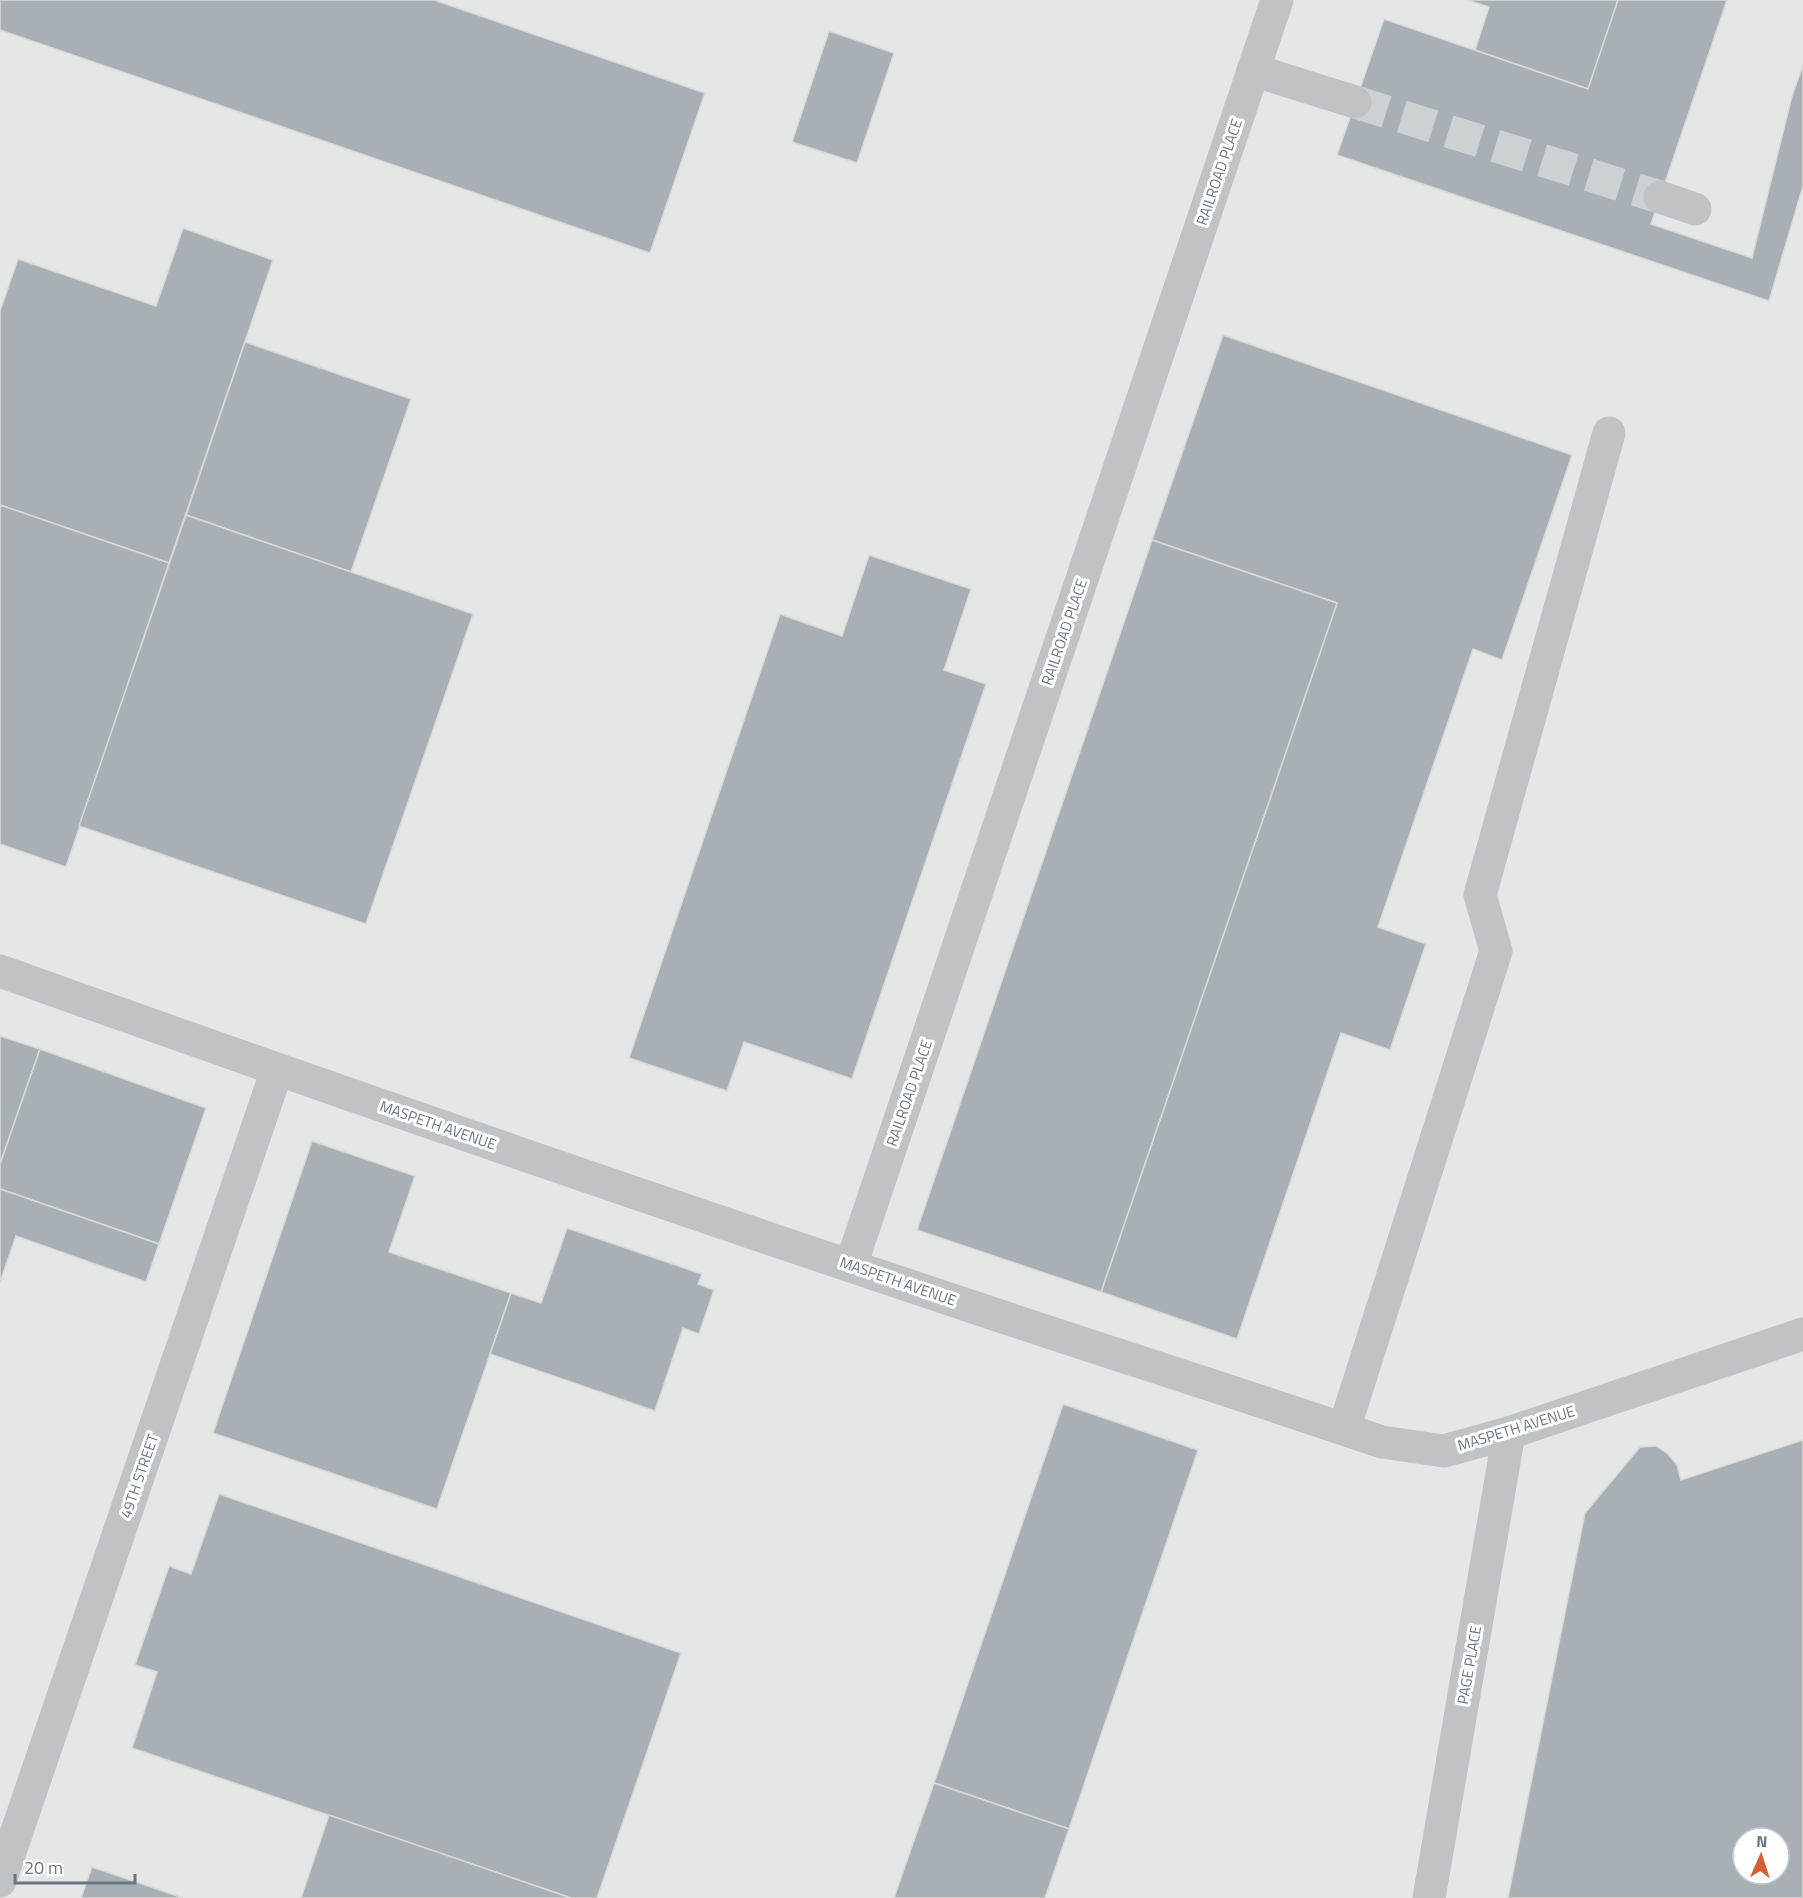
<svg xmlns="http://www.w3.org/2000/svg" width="1803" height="1898" viewBox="0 0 1803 1898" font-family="'Titillium Web',sans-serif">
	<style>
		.built { fill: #e5e6e6; fill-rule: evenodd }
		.building { fill: #a9b0b5; stroke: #d9d9d7; stroke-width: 1.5; fill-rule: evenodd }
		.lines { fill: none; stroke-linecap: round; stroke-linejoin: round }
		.minor-tunnel { stroke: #ccd1d3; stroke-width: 33; stroke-dasharray: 33 16; stroke-linecap: butt }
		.minor { stroke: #bfc3c6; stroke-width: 33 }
		.labels { text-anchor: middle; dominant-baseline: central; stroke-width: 6; stroke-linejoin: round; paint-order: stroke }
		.street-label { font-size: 15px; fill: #697784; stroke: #fff }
	</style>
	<rect width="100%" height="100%" fill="#f7f7f5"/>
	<path class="built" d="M0,0H1803V1898H0ZM1743,1838H1779V1874H1743Z"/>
	<g class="building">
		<path d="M0,0H434L705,93L650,253L0,30Z"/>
		<path d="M1467,0H1618L1588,89L1475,50L1489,7Z"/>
		<path d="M1618,0H1727L1651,224L1752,258L1792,96L1803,65V186L1769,301L1337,155L1384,19L1588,89Z"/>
		<path d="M829,31L894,53L857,163L792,142Z"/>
		<path d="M183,228L273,260L169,563L0,505V311L18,259L156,306Z"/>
		<path d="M1223,335L1572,455L1502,660L1473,649L1378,927L1426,944L1390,1050L1341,1033L1237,1339L1101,1292L1337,603L1152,540Z"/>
		<path d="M245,342L411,399L351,572L186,515Z"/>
		<path d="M0,505L169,563L66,867L0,844Z"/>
		<path d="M186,515L473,614L366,924L79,826Z"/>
		<path d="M1152,540L1337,603L1101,1292L917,1230Z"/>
		<path d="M869,555L971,589L944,670L986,684L852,1079L744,1042L727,1091L629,1058L780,614L842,636Z"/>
		<path d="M0,1036L40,1049L0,1164Z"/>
		<path d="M40,1049L206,1108L159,1244L0,1189V1164Z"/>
		<path d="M312,1141L415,1176L389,1252L511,1293L437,1509L213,1433Z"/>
		<path d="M0,1189L159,1244L146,1282L16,1236L0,1282Z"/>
		<path d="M567,1228L702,1274L698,1284L714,1290L699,1334L683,1328L655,1411L490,1354L511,1293L541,1303Z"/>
		<path d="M1063,1404L1198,1450L1069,1829L934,1783Z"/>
		<path d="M1803,1440V1898H1508L1585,1513L1640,1447L1656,1446L1668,1454L1677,1465L1681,1480ZM1743,1838H1779V1874H1743Z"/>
		<path d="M219,1494L681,1653L597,1898H571L132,1748L157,1672L135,1665L169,1566L191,1574Z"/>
		<path d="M934,1783L1069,1829L1045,1898H894Z"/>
		<path d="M329,1815L571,1898H301Z"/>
		<path d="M92,1867L183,1898H81Z"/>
	</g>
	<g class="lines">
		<path class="minor-tunnel" d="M1355,102L1660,197"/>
		<g class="minor">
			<path d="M1253,70L1355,102"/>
			<path d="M1660,197L1695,209"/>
			<path d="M0,971C327,1088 655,1201 985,1311C1117,1355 1250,1397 1382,1442L1444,1451L1509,1433L1803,1334"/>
			<path d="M851,1265L1277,0"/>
			<path d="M1344,1429L1496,951L1480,895L1609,433"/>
			<path d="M0,1881L277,1070"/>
			<path d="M1429,1898L1509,1433"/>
		</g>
	</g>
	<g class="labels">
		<g class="street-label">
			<text transform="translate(1219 172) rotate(-71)">RAILROAD PLACE</text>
			<text transform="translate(1064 632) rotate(-71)">RAILROAD PLACE</text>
			<text transform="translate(909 1093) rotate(-71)">RAILROAD PLACE</text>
			<text transform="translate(438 1125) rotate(19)">MASPETH AVENUE</text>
			<text transform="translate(898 1281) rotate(19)">MASPETH AVENUE</text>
			<text transform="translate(1516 1428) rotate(-17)">MASPETH AVENUE</text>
			<text transform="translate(139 1476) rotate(-71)">49TH STREET</text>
			<text transform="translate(1469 1665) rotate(-80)">PAGE PLACE</text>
		</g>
	</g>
	<g transform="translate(1761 1856) rotate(3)"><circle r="28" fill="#ffffff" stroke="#c3c9ce" stroke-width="1.5"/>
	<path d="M0-4.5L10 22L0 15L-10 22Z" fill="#d75f35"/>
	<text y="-9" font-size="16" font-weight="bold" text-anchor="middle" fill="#697784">N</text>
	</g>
	<path d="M15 1874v9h120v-9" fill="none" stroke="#697784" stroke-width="3"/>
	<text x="24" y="1874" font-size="18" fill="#697784" stroke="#ffffff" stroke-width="4.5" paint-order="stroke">20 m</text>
</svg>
